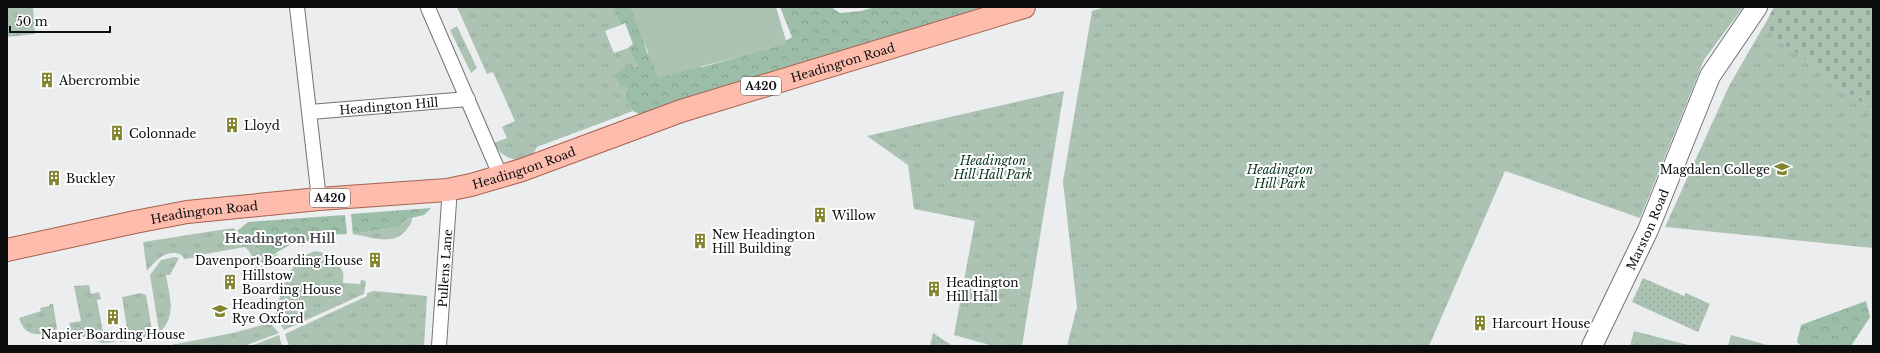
<svg xmlns="http://www.w3.org/2000/svg" width="1880" height="353" viewBox="0 0 1880 353" font-family="'Libre Baskerville',serif">
	<style>
		.grass { fill: url(#grass-tufts) }
		.forest { fill: url(#forest-crowns) }
		.cemetery { fill: url(#cemetery-stones) }
		.garden { fill: url(#garden-dots) }
		.pitch { fill: #acc3b4 }
		.lines { fill: none; stroke-linecap: round; stroke-linejoin: round }
		.street-casing { stroke: #737476; stroke-width: 16 }
		.secondary-casing { stroke: #737476; stroke-width: 22 }
		.primary-casing { stroke: #a86250; stroke-width: 24 }
		.street { stroke: #fff; stroke-width: 14 }
		.secondary { stroke: #fff; stroke-width: 20 }
		.primary { stroke: #fdbcac; stroke-width: 22 }
		.labels { text-anchor: middle; dominant-baseline: central; stroke-width: 4; stroke-linejoin: round; paint-order: stroke }
		.shield { fill: #fff; stroke: #555656; stroke-width: 1 }
		.shield-label { font-size: 11px; font-weight: bold; fill: #0c0d0e }
		.street-label { font-size: 12px; fill: #0c0d0e; stroke: #fff }
		.poi-label { font-size: 12px; fill: #0c0d0e; stroke: #fff; text-anchor: start }
		.park-label { font-size: 12px; font-style: italic; fill: #07331d; stroke: #fff }
		.neighbourhood-label { font-size: 13px; font-weight: bold; fill: #4d4e50; stroke: #fff }
	</style>
	<defs>
		<pattern id="grass-tufts" width="24" height="20" patternUnits="userSpaceOnUse"><rect width="24" height="20" fill="#acc3b4"/><path d="M3 7l-1-3M5 7V3M7 7l1-3M15 17l-1-3M17 17v-4M19 17l1-3" fill="none" stroke="#93a69a"/></pattern>
		<pattern id="forest-crowns" width="20" height="18" patternUnits="userSpaceOnUse"><rect width="20" height="18" fill="#9cbda8"/><path d="M2 6a3 3 0 1 1 6 0M12 15a3 3 0 1 1 6 0" fill="none" stroke="#85a18f"/></pattern>
		<pattern id="cemetery-stones" width="16" height="16" patternUnits="userSpaceOnUse"><rect width="16" height="16" fill="#acc3b4"/><path d="M2 7V4a2 2 0 0 1 4 0v3zM10 15v-3a2 2 0 0 1 4 0v3z" fill="#93a69a"/></pattern>
		<pattern id="garden-dots" width="8" height="8" patternUnits="userSpaceOnUse"><rect width="8" height="8" fill="#acc3b4"/><path d="M2 2h.1M6 6h.1" fill="none" stroke="#93a69a" stroke-width="1.8" stroke-linecap="round"/></pattern>
	</defs>
	<rect width="100%" height="100%" fill="#ebedef"/>
	<g class="grass">
		<path d="M7,7H33L35,34L7,37Z"/>
		<path d="M457,7H612L621,25L605,31L614,53L628,48L638,67L625,98L633,111L537,147C528,168 502,161 494,143L507,138L502,127L515,121L493,72L487,74L486,72Z"/>
		<path d="M1105,7H1743L1704,60L1640,218L1505,171L1429,346H1067L1077,307L1063,181L1092,11Z"/>
		<path d="M457,26L477,68L471,73L450,30Z"/>
		<path d="M1763,27L1873,111V248L1665,227L1729,86Z"/>
		<path d="M1064,91L1022,346H993L954,335L975,221L914,209L908,165L867,136Z"/>
		<path d="M412,218C412,223 410,225 407,229C394,247 371,237 353,234L399,227L407,219Z"/>
		<path d="M233,228L259,249L264,260L279,253L260,272C253,265 253,253 245,247L205,254L204,256L184,259L182,255C167,248 156,260 147,271L143,242Z"/>
		<path d="M316,251C326,253 340,261 343,273C344,275 343,280 343,283L360,284L361,280L366,281L364,294L284,330L275,316C281,291 288,259 316,251Z"/>
		<path d="M174,257L179,258L170,275H166C169,295 177,315 161,331H159L150,275L161,260Z"/>
		<path d="M89,285L91,294L99,292L101,299L97,300L104,338L113,337L115,342L103,343L71,333L69,323L81,321L74,286Z"/>
		<path d="M374,291L427,296L424,346H289L285,334L367,296V293Z"/>
		<path d="M141,293L146,295L152,330L147,338L120,342L119,336L128,335L122,297Z"/>
		<path d="M50,304H53L57,328L54,333C36,335 25,337 19,318L41,311L40,308L49,306Z"/>
		<path d="M270,323L279,333L244,346H166L233,333Z"/>
		<path d="M1634,331L1692,346H1630Z"/>
		<path d="M279,335L282,346H251Z"/>
		<path d="M1731,335L1771,346H1728Z"/>
	</g>
	<g class="forest">
		<path d="M612,7H633L647,53L661,65L703,67L779,45L792,37L780,7H831L840,13L861,11L875,7H994L643,116L633,111L625,98L629,86H620L616,76L623,67H638L628,48L633,44L625,23L621,25Z"/>
		<path d="M431,208L424,215L407,219L399,227L353,234L351,214Z"/>
		<path d="M345,215L347,234L321,235L302,246L298,240L264,260L259,249L237,231L248,222Z"/>
		<path d="M1866,301L1870,317L1851,346H1801L1797,342L1801,325Z"/>
	</g>
	<path class="cemetery" d="M1774,7H1873V111L1763,28Z"/>
	<g class="garden">
		<path d="M1643,278L1684,296L1686,293L1710,304L1698,332L1632,302Z"/>
		<path d="M933,333L953,346H930Z"/>
	</g>
	<path class="pitch" d="M630,7H776L787,44L658,78Z"/>
	<g class="lines">
		<defs>
			<g id="street">
				<path d="M297,7L319,199"/>
				<path d="M428,8L501,177"/>
				<path id="s1" d="M310,112L468,99"/>
				<path id="s2" d="M439,346L449,202L447,190"/>
			</g>
			<g id="secondary">
				<path id="s3" d="M1592,346L1648,230L1710,76L1757,7"/>
			</g>
			<g id="primary">
				<path id="s4" d="M7,250L135,222L187,212L319,199L447,190L471,185L522,170L681,111L1024,7"/>
			</g>
		</defs>
		<use href="#street" class="street-casing"/>
		<use href="#secondary" class="secondary-casing"/>
		<use href="#primary" class="primary-casing"/>
		<use href="#street" class="street"/>
		<use href="#secondary" class="secondary"/>
		<use href="#primary" class="primary"/>
	</g>
	<defs>
		<symbol id="building-bare" viewBox="-9 -9 18 18"><path d="M-4-6H4V6H1V3H-1V6H-4ZM-2.5-4.3h1.7v1.8h-1.7ZM.8-4.3h1.7v1.8H.8ZM-2.5-1h1.7V.8h-1.7ZM.8-1h1.7V.8H.8Z" fill="#83842e" stroke="#fff" stroke-width="2.5" paint-order="stroke"/></symbol>
		<symbol id="university-bare" viewBox="-9 -9 18 18"><path d="M0-5L7-2L0 1L-7-2ZM-4 1L0 2.5L4 1V4Q0 6-4 4Z" fill="#83842e" stroke="#fff" stroke-width="2.5" paint-order="stroke"/></symbol>
		<symbol id="school-bare" viewBox="-9 -9 18 18"><path d="M0-5L7-2L0 1L-7-2ZM-4 1L0 2.5L4 1V4Q0 6-4 4Z" fill="#83842e" stroke="#fff" stroke-width="2.5" paint-order="stroke"/></symbol>
	</defs>
	<g fill-rule="evenodd">
		<use href="#building-bare" x="36" y="69" width="22" height="22"/>
		<use href="#building-bare" x="221" y="114" width="22" height="22"/>
		<use href="#building-bare" x="106" y="122" width="22" height="22"/>
		<use href="#university-bare" x="1771" y="158" width="22" height="22"/>
		<use href="#building-bare" x="43" y="167" width="22" height="22"/>
		<use href="#building-bare" x="809" y="204" width="22" height="22"/>
		<use href="#building-bare" x="689" y="230" width="22" height="22"/>
		<use href="#building-bare" x="364" y="249" width="22" height="22"/>
		<use href="#building-bare" x="219" y="271" width="22" height="22"/>
		<use href="#building-bare" x="923" y="278" width="22" height="22"/>
		<use href="#school-bare" x="209" y="300" width="22" height="22"/>
		<use href="#building-bare" x="102" y="306" width="22" height="22"/>
		<use href="#building-bare" x="1469" y="312" width="22" height="22"/>
	</g>
	<g class="labels">
		<g class="shield">
			<rect x="741" y="77" width="40" height="18" rx="3"/>
			<rect x="310" y="189" width="40" height="18" rx="3"/>
		</g>
		<g class="shield-label">
			<text x="761" y="86">A420</text>
			<text x="330" y="198">A420</text>
		</g>
		<g class="street-label">
			<text stroke="none"><textPath href="#s4" startOffset="861">Headington Road</textPath></text>
			<text stroke="none"><textPath href="#s1" startOffset="79">Headington Hill</textPath></text>
			<text stroke="none"><textPath href="#s4" startOffset="525">Headington Road</textPath></text>
			<text stroke="none"><textPath href="#s4" startOffset="201">Headington Road</textPath></text>
			<text stroke="none"><textPath href="#s3" startOffset="129">Marston Road</textPath></text>
			<text stroke="none"><textPath href="#s2" startOffset="78">Pullens Lane</textPath></text>
		</g>
		<g class="poi-label">
			<text x="59" y="80">Abercrombie</text>
			<text x="244" y="125">Lloyd</text>
			<text x="129" y="133">Colonnade</text>
			<text x="1770" y="169" text-anchor="end">Magdalen College</text>
			<text x="66" y="178">Buckley</text>
			<text x="832" y="215">Willow</text>
			<text x="712" y="234">New Headington<tspan x="712" dy="14">Hill Building</tspan></text>
			<text x="363" y="260" text-anchor="end">Davenport Boarding House</text>
			<text x="242" y="275">Hillstow<tspan x="242" dy="14">Boarding House</tspan></text>
			<text x="946" y="282">Headington<tspan x="946" dy="14">Hill Hall</tspan></text>
			<text x="232" y="304">Headington<tspan x="232" dy="14">Rye Oxford</tspan></text>
			<text x="1492" y="323">Harcourt House</text>
			<text x="113" y="334" text-anchor="middle">Napier Boarding House</text>
		</g>
		<g class="park-label">
			<text x="993" y="160">Headington<tspan x="993" dy="14">Hill Hall Park</tspan></text>
			<text x="1280" y="169">Headington<tspan x="1280" dy="14">Hill Park</tspan></text>
		</g>
		<g class="neighbourhood-label">
			<text x="280" y="238">Headington Hill</text>
		</g>
	</g>
	<rect width="1880" height="353" fill="none" stroke="#0c0d0e" stroke-width="16"/>
	<path d="M10 26v6h100v-6" fill="none" stroke="#0c0d0e" stroke-width="2"/>
	<text x="16" y="26" font-size="12" fill="#0c0d0e" stroke="#ffffff" stroke-width="3" paint-order="stroke">50 m</text>
</svg>
